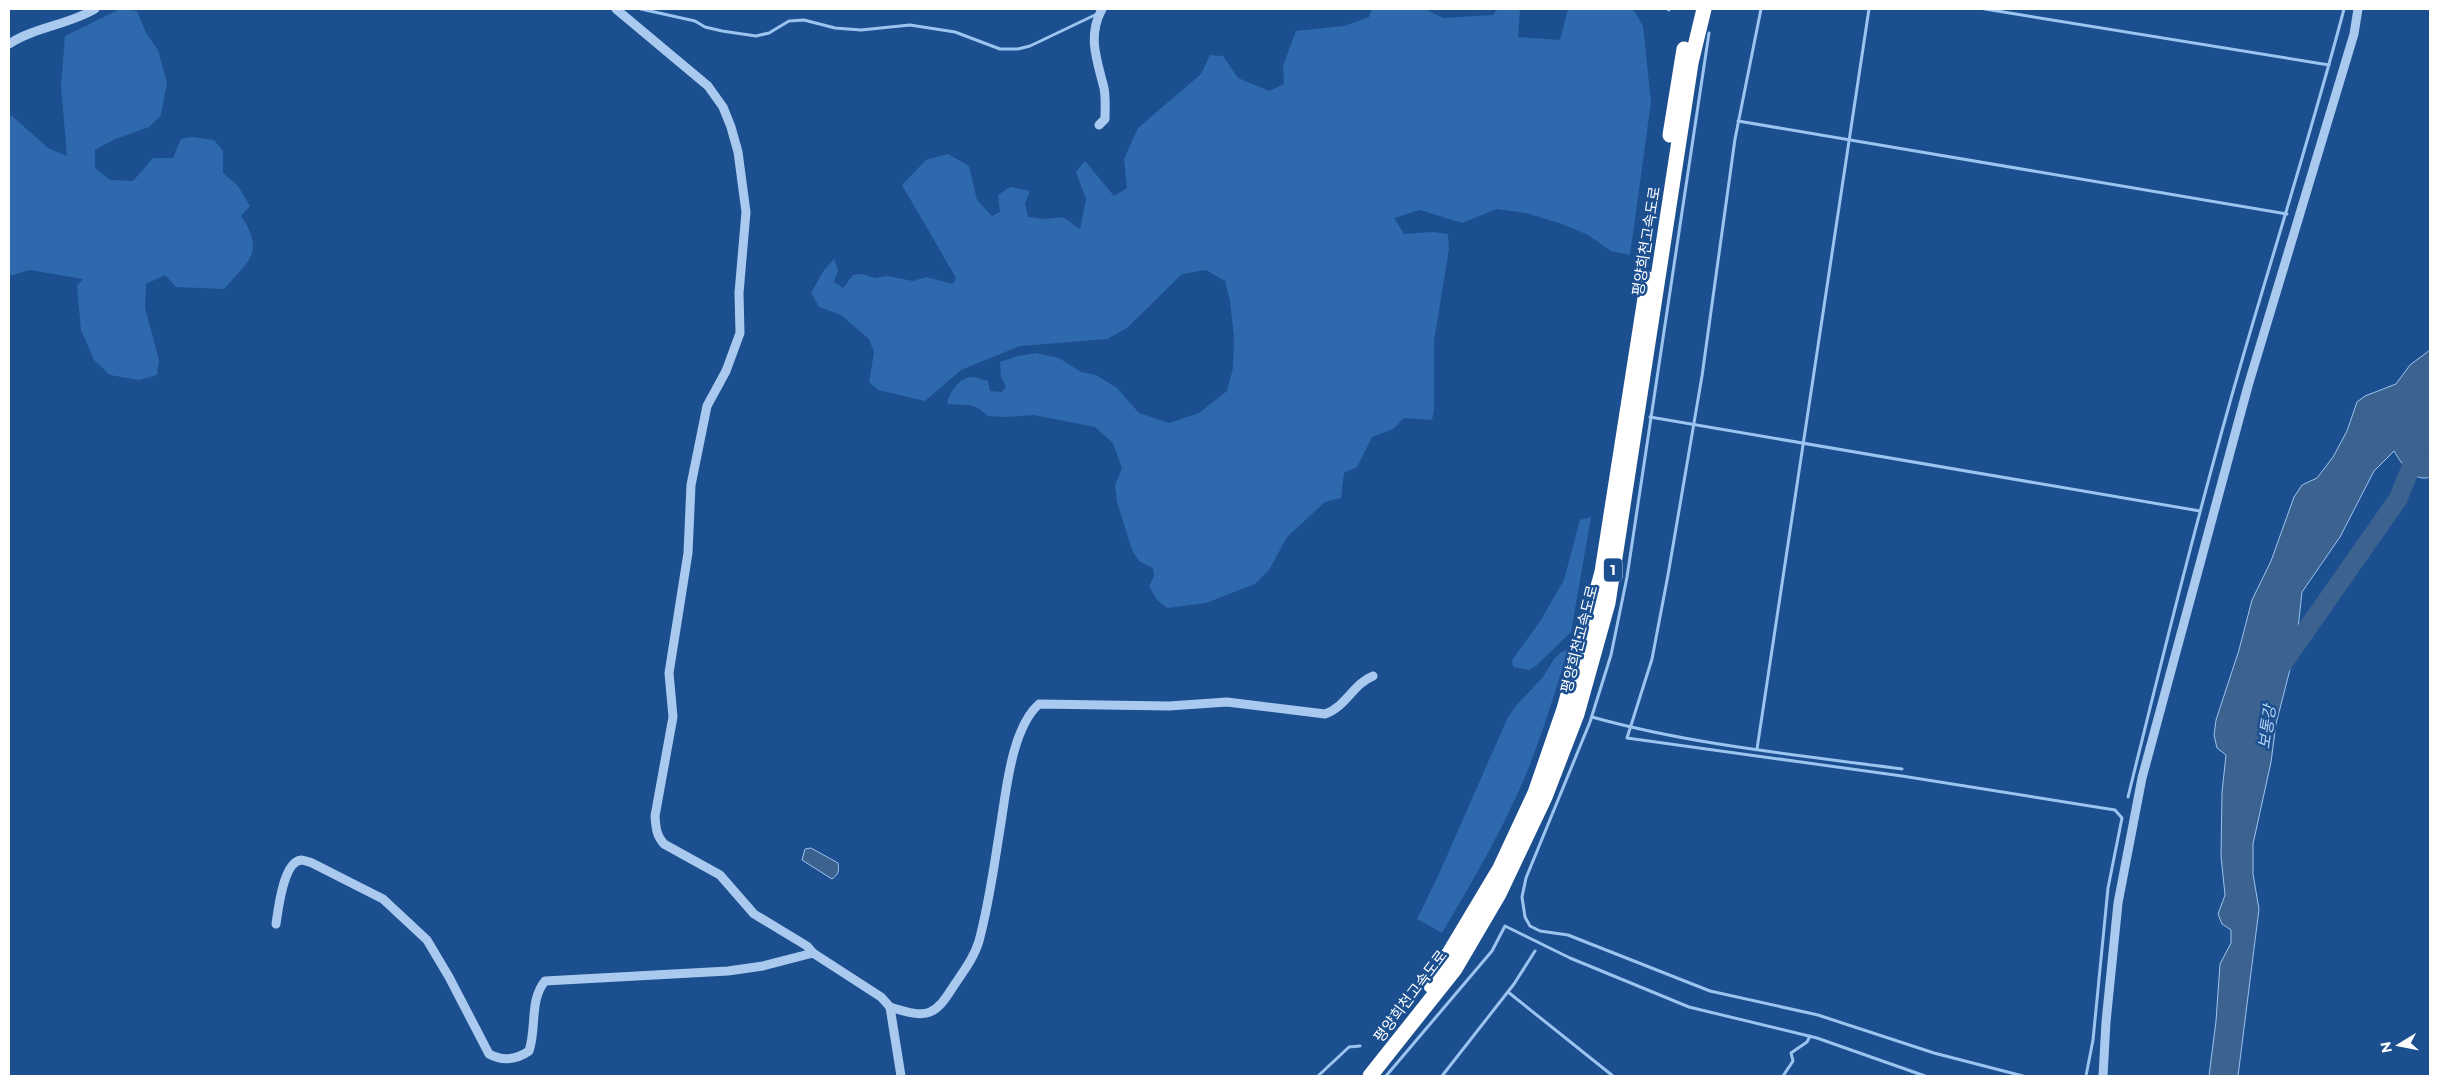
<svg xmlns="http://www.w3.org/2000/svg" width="2439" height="1085" viewBox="0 0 2439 1085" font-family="Montserrat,'Noto Sans KR',sans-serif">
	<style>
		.green { fill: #2e69ad }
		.water { fill: #3c6290; stroke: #9cc4f0 }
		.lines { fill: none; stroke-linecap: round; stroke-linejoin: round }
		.stream { stroke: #9cc4f0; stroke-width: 3 }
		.river { stroke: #3c6290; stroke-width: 19 }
		.minor { stroke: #a9c9ee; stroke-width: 9 }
		.highway { stroke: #fff; stroke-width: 15 }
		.labels { text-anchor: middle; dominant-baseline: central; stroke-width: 5; stroke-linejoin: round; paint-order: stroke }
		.shield { fill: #1b4f8f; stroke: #bbcadd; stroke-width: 1 }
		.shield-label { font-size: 14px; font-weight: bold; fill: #fff }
		.street-label { font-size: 15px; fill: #fff; stroke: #1b4f8f }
		.water-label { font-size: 16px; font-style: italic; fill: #b5d3f5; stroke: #1b4f8f }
	</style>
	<rect width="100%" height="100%" fill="#1b4f8f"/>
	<g class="green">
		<path d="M120,9L137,11L146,33L158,50L167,83L161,115L149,127L115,139L95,150V168L110,180L133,181L153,158H173L181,139L192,137L214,140L223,151V173L238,186L250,206L241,216C266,253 248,261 224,289L176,287L165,275L146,284L145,308L159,360L157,375L139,380L110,375L94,360L81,330L77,286L83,279L30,270L9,276V116L11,115L48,148L67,156L61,87L65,36Z"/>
		<path d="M1372,9H1425L1443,18L1493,15L1497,9H1520L1518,37L1560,40L1568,9H1633L1643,26L1651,102L1630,255L1611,251L1588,235L1562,224L1526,213L1497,209L1462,223L1420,210L1394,218L1404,234L1432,232L1448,234L1449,249L1434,341V410L1432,420L1404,418L1393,429L1372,437L1357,467L1344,473L1341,498L1325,502L1287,537L1269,570L1255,584L1206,603L1167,608L1157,600L1149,586L1154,576L1153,568L1139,561L1132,550L1117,502L1115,485L1122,468L1113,443L1095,427L1034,415L1006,417L988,416L978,408L969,405L947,404C949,393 958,378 972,377C977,377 983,380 988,381L990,391L1002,392L1006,386L1001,377L1000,362L1018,356L1036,353L1059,358L1081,372L1096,375L1117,388L1139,413L1169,423L1199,413L1227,391L1233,368L1234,337L1230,301L1225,281L1206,270L1182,274L1127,328L1107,339L1020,346L961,370L925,401L878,390L869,382L874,352L869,339L841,315L819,307L811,293L824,270L834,259L838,270L834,282L843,288L853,275L862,274L875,278L887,276L913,281L926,277L953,284L956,278L902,185L926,160L948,154L969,166L977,200L992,216L1000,212L998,195L1010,187L1030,191L1025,203L1028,217L1045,219L1063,217L1080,229L1086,199L1076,172L1085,161L1114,196L1127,188L1124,159L1138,128L1201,74L1210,55L1223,56L1238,78L1269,91L1284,84L1283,66L1296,31L1344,26L1369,17Z"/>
		<path d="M1591,517L1571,632L1536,666L1529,670L1513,667L1512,660L1539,623L1564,580L1580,520Z"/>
		<path d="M1568,650C1555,693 1542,735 1525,777C1502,831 1472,882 1442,933L1417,919L1439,874L1507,719L1515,707L1543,677L1554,659L1561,652Z"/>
	</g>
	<g class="water">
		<path d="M2430,350V477C2414,483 2401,463 2394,451L2374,471L2340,537L2302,592L2296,646L2276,724L2271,762L2253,844V874L2259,909L2238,1076H2209L2216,1021L2220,964L2231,943V930L2222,924L2218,914L2225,895L2221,856L2222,792L2226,755L2217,748L2214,735L2216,720L2239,650L2252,600L2271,561L2294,497L2302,485L2317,478L2333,457L2347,431L2357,402L2365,396L2396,384L2410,365Z"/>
		<path d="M811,848L838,863C839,871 839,874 832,879L802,860L805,849Z"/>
	</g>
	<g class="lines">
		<g class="stream">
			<path d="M641,9L695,21L705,27L722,31L756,36L769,33L789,21L804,20L835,28L861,30L910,25L955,32L1000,49H1018L1030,46L1097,14"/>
			<path d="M1668,9L1669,10"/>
			<path d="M1761,9L1735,139L1702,376L1668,575L1652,659L1627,738L1902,776L2115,810L2122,818L2108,888L2093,1040L2086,1076"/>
			<path d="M1985,9L2329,65"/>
			<path d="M1709,33L1627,577L1611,655L1590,722L1526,878L1522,897L1525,917L1530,926L1540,931L1568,935L1710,991L1818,1015L1934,1053L2023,1076"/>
			<path d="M1738,121L2287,214"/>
			<path d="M1650,417L2200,511"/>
			<path d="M1592,717C1692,745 1799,755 1902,769"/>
			<path d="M1757,749L1869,9"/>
			<path d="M2128,797C2164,651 2200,505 2242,360C2276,243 2313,127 2344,9"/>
			<path d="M1508,992L1613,1076"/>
			<path d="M1318,1076L1349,1047L1360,1046"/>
			<path d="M1386,1076L1492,951L1505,926L1570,958L1689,1007L1817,1038L1925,1076"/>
			<path d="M1442,1076L1514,984L1535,951"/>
			<path d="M1783,1076L1793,1061L1791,1053L1807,1042L1810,1036"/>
		</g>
		<path class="river" d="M2281,666L2398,499L2430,421"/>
		<g class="minor">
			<path d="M616,9L708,86L723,107L731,127L738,152L746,212L739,293L740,333L726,371L707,406L691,485L688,553L669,673L673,717L655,816C656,828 656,835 664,844L720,875L754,914L807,946L813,953"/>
			<path d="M9,44C35,27 68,25 95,9"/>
			<path d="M1099,125L1105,119C1105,109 1106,98 1104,88C1097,60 1087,36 1102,9"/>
			<path d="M276,924C278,911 283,862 301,860C304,860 309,862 312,863L383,899L427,940L449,977L489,1054C502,1061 516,1060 529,1051C537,1027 529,1001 545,981L728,971L763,966L813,953L881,997L890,1007L901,1076"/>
			<path d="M890,1007C901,1010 919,1017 930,1012C941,1007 947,996 953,987C963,972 974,958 979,941C989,904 994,866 1000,829C1006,793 1011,729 1039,704L1169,706L1227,702L1325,714C1346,707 1353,684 1373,676"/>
			<path d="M2103,1076L2106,1022L2118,903L2142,778L2248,386L2354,34L2358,9"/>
		</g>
		<g class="highway">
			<path d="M1670,135L1684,49"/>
			<path d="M1430,985L1500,868L1535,793L1564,709L1602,572L1648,279"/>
			<path d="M1370,1076L1455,969L1499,894L1545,797L1577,714L1608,603L1691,63L1704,9"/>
		</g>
	</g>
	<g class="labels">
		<rect class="shield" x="1604" y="558.5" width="18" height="23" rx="4"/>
		<g class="shield-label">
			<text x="1613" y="570">1</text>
		</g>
		<g class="street-label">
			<text transform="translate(1646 241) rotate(-81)">평양희천고속도로</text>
			<text transform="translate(1579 639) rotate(-76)">평양희천고속도로</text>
			<text transform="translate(1410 996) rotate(-53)">평양희천고속도로</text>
		</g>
		<g class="water-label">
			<text transform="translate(2267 727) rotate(-82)">보통강</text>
		</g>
	</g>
	<rect width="2439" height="1085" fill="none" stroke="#ffffff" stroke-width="20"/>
	<g transform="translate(2399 1045) rotate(260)" stroke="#1b4f8f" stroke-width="4" paint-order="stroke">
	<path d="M0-4L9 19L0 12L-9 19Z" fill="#ffffff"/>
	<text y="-8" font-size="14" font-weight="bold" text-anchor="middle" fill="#ffffff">N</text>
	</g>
</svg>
